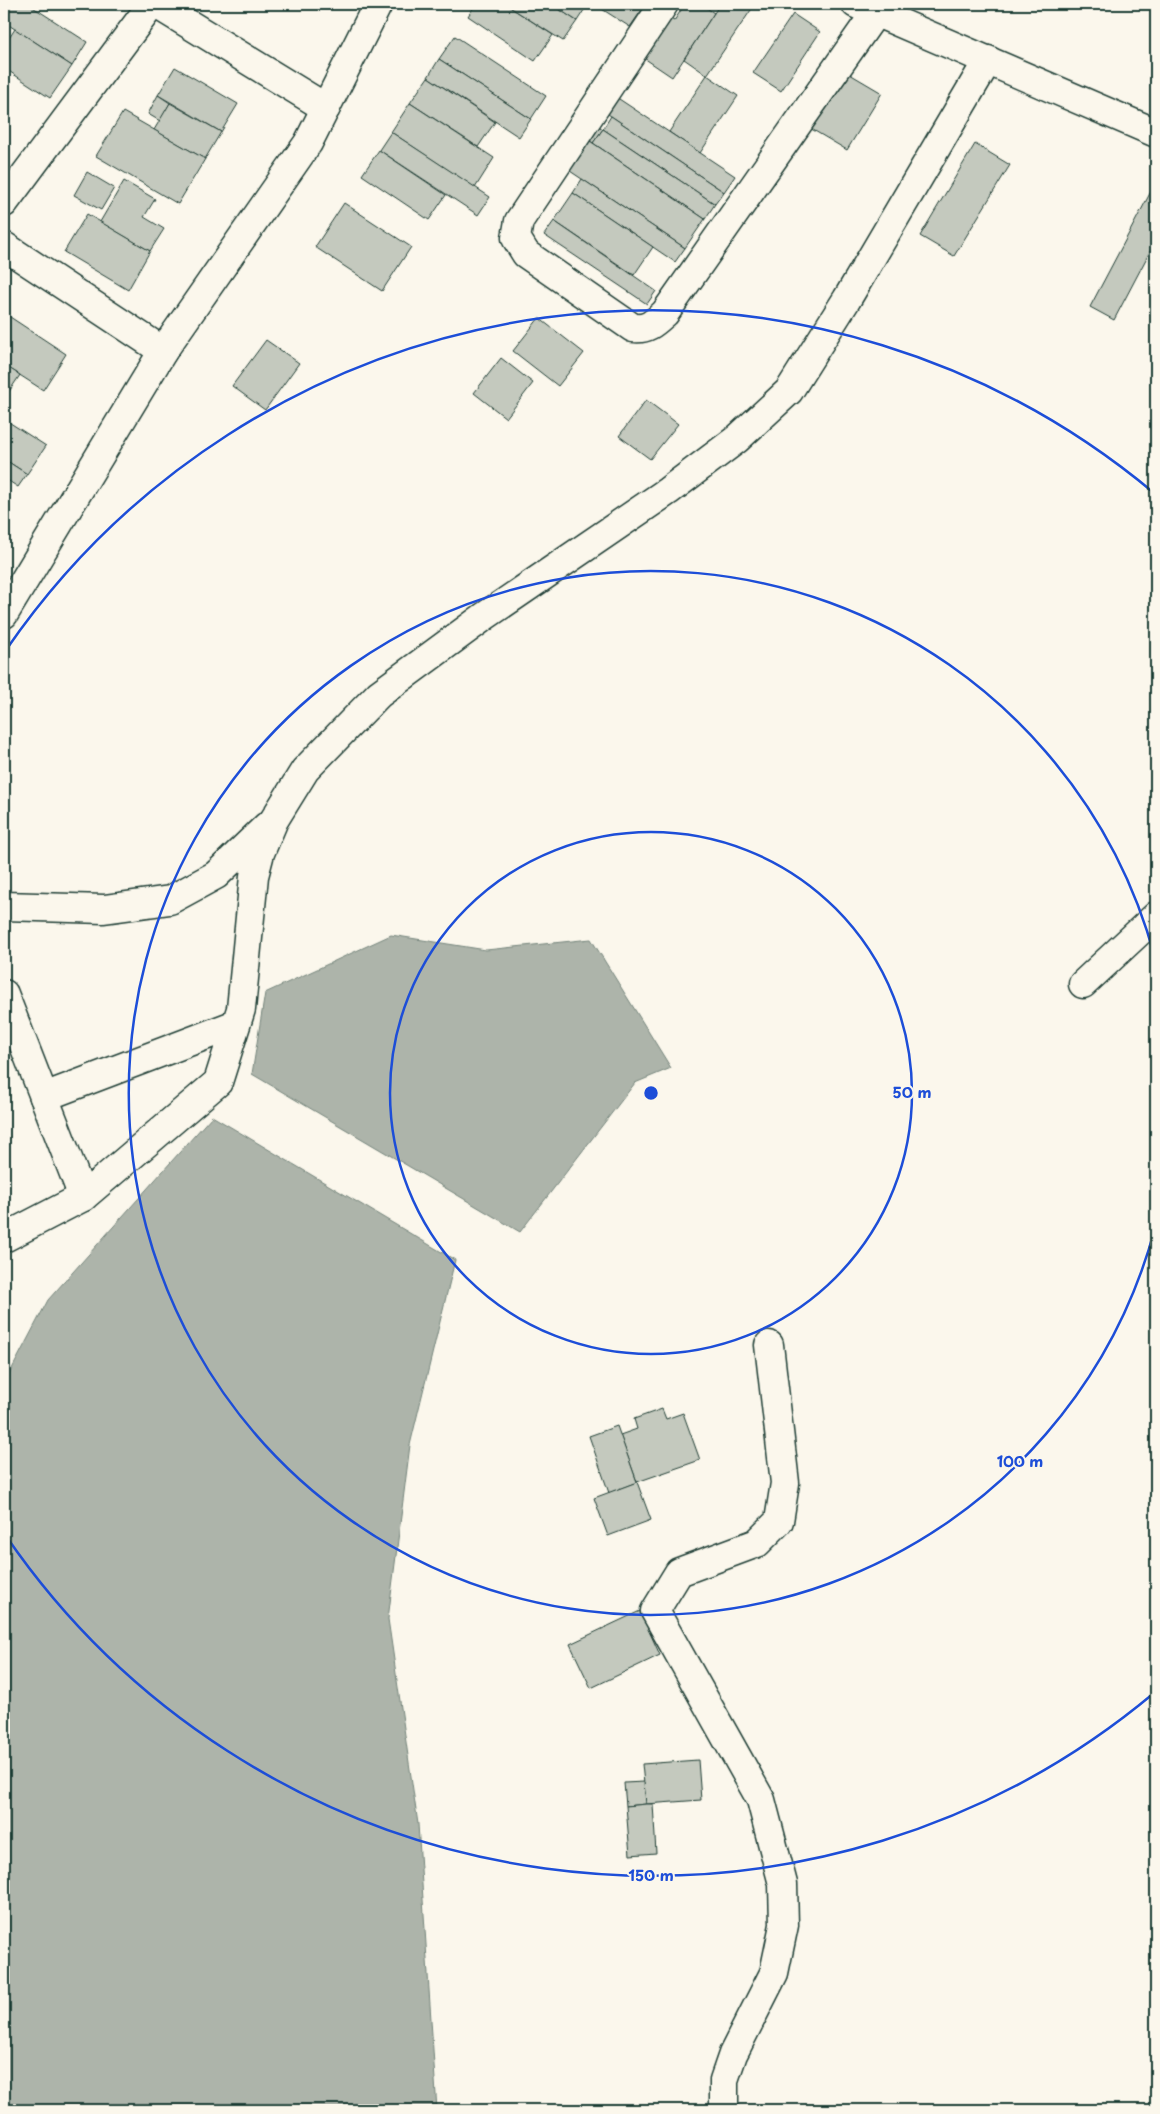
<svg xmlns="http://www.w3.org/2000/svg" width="1160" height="2114" viewBox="0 0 1160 2114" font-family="'Playpen Sans',sans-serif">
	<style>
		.water { fill: #adb4aa; stroke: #74847b }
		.building { fill: #c4c9be; stroke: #1f3d34 }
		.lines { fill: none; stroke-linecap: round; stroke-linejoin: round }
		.minor-casing { stroke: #1f3d34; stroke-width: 31 }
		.tertiary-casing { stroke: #1f3d34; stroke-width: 31 }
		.minor { stroke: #fbf7ec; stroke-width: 28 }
		.tertiary { stroke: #fbf7ec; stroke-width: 28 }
		.ring { fill: none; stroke: #1d4ed8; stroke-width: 2.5 }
		.centre { fill: #1d4ed8; stroke: #fbf7ec; stroke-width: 2.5 }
		.ring-label { font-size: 15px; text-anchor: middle; font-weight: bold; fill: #1d4ed8; stroke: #fbf7ec; stroke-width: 4; stroke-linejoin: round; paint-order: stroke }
	</style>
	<rect width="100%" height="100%" fill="#fbf7ec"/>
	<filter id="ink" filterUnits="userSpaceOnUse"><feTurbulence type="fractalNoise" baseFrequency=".02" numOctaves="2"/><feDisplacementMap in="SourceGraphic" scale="10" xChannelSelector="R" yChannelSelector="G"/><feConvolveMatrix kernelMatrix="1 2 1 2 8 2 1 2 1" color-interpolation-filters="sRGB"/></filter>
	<g filter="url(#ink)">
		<g class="water">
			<path d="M391,935L486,950L591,939L671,1068L635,1083L520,1232L252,1074L265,993Z"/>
			<path d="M212,1116L455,1260L410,1445L388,1619L418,1824L437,2110H4V1384L48,1300Z"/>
		</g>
		<g class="building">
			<path d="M4,4H28L87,42L72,66L4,22Z"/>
			<path d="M476,4H505L553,35L535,61L468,16Z"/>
			<path d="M505,4H551L577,21L563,41Z"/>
			<path d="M551,4H588L577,21Z"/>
			<path d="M594,4H646L630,27Z"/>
			<path d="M685,4H701L714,13L672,77L638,54L664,15L674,21Z"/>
			<path d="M720,4H755L707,75L684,59Z"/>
			<path d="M793,14L820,32L781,91L753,73Z"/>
			<path d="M15,29L72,66L50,98L4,68V46Z"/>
			<path d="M455,36L546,96L531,119L439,59Z"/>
			<path d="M439,59L531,119L519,137L428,77Z"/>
			<path d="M175,67L238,104L221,132L158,95Z"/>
			<path d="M843,70L882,93L847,150L808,127Z"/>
			<path d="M707,75L738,96L700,153L669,132Z"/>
			<path d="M428,77L495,122L478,147L410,103Z"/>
			<path d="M158,95L170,103L160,121L148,114Z"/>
			<path d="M613,95L735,176L724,192L602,110Z"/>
			<path d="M170,103L221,132L205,159L154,130Z"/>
			<path d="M410,103L494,158L475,188L391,132Z"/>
			<path d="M123,112L205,159L178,204L96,156Z"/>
			<path d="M611,116L724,192L715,204L603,129Z"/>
			<path d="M594,123L603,129L593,143L584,137Z"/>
			<path d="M603,129L715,204L705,219L593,143Z"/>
			<path d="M391,132L490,197L478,215L379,150Z"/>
			<path d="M584,137L705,219L685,248L564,167Z"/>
			<path d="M975,144L1010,165L954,256L920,236Z"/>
			<path d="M379,150L446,195L429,220L362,175Z"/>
			<path d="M87,172L114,188L101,210L74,195Z"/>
			<path d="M582,179L685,248L675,262L573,193Z"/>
			<path d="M124,181L155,199L144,217L164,229L150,251L100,222Z"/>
			<path d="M1156,182V240L1114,320L1090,307Z"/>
			<path d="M573,193L653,247L634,275L554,221Z"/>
			<path d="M344,203L411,247L382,291L315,247Z"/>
			<path d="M87,214L150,251L128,290L64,252Z"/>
			<path d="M554,221L656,291L647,304L544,235Z"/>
			<path d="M4,313L66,354L43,390L4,365Z"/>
			<path d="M539,318L584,353L558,386L513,351Z"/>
			<path d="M266,340L299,363L265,410L232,386Z"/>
			<path d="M501,358L533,383L506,418L474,393Z"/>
			<path d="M4,365L20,375L4,399Z"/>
			<path d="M646,400L678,424L650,459L619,436Z"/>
			<path d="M4,419L46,446L27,474L4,459Z"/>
			<path d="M4,459L27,474L18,487L4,478Z"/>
			<path d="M662,1409L666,1419L683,1413L700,1460L637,1482L620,1435L637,1429L634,1419Z"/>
			<path d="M617,1426L637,1482L609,1493L589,1436Z"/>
			<path d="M637,1482L651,1520L608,1536L594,1498Z"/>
			<path d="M640,1611L660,1655L591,1688L570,1644Z"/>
			<path d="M698,1760L701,1800L646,1804L642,1764Z"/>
			<path d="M644,1782L646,1804L626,1806L624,1783Z"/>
			<path d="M646,1804H653L656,1853L630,1855L626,1806Z"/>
		</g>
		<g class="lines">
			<defs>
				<g id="minor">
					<path d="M156,4L326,108"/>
					<path d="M664,4L519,221L516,238L526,254L633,328C648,330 655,322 665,313L876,12"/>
					<path d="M856,4L1156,133"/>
					<path d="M4,203L152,4"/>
					<path d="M4,246L163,351"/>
					<path d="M4,906L104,909L170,900L216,875L267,826"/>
					<path d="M1083,984L1156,916"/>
					<path d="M4,994L83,1197"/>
					<path d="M44,1097L236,1024"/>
					<path d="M4,1238L83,1197L218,1082L241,1009L254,876L260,853L274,820L305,770L379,694L485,616L668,491L737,439L789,391L847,299L988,60"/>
					<path d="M724,2110V2080L733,2054L774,1973L784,1925L783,1884L761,1800L655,1611L679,1572L757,1543L779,1521L785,1483L769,1345"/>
				</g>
				<path id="tertiary" d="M4,614L163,351L308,143L378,4"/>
			</defs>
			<use href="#minor" class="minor-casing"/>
			<use href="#tertiary" class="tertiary-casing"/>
			<use href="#minor" class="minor"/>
			<use href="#tertiary" class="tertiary"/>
		</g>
	</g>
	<g class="ring">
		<circle cx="651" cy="1093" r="261"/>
		<path d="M1155 1228A522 522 0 1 1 1155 958"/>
		<path d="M1154 1693A783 783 0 0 1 6 1536M6 650A783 783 0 0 1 1154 493"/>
	</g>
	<circle cx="651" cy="1093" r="8" class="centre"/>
	<g class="ring-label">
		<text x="912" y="1098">50 m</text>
		<text x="1020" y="1467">100 m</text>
		<text x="651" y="1881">150 m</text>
	</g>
	<rect width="1160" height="2114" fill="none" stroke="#fbf7ec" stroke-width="20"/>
	<rect x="10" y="10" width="1140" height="2094" fill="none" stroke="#1f3d34" stroke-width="2" filter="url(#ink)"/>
</svg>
